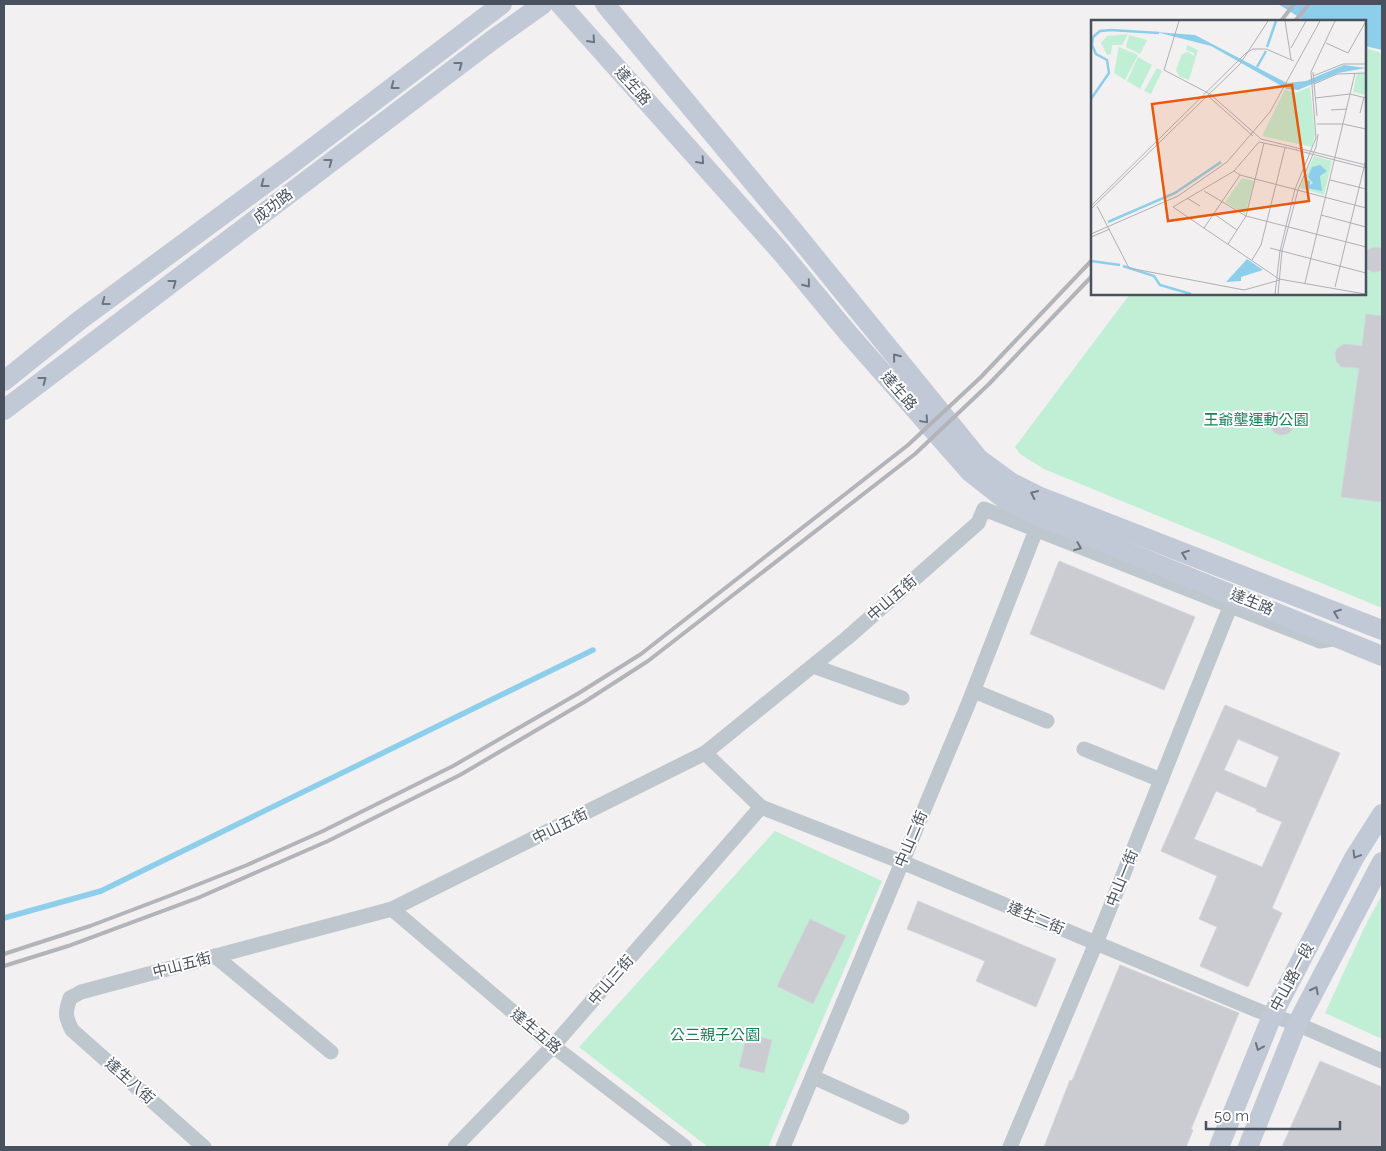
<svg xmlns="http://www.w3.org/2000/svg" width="1386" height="1151" viewBox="0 0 1386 1151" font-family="Raleway,'Noto Sans TC',sans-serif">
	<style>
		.green { fill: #c0efd6 }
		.water { fill: #8dcfeb }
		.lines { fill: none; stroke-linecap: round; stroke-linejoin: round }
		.stream { stroke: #8dcfeb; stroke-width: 5.5 }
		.building { fill: #caccd2; stroke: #d4d5db; fill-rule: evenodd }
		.street { stroke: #bec6ce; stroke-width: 15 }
		.secondary { stroke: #c1c9d6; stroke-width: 20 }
		.rail { stroke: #b2b4ba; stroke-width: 4 }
		.oneway { stroke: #6c7581 }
		.oneway2 { stroke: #6b747f }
		.labels { text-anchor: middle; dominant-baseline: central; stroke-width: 4; stroke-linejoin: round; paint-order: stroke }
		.street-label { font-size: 15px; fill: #48515d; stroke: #fff }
		.park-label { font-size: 15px; fill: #197f55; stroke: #fff }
		.inset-river { fill: none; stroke: #8dcfeb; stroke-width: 2.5 }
		.inset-road { fill: none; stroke: #aeb0b5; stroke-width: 1 }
		.view { fill: #e8590c; fill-opacity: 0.15; stroke: #e8590c; stroke-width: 2.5 }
		.inset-edge { fill: none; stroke: #48515d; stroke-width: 2.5 }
	</style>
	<rect width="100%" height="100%" fill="#f2f0f0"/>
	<g class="green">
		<path d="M1365,48L1382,53V608L1044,469L1020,454L1015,447L1130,294H1365Z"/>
		<path d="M775,831L882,881L768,1147H708L579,1047Z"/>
		<path d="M1382,895V1039L1325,1013L1366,924Z"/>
	</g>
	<path class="water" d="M1278,4H1382V50L1365,46V21H1305Z"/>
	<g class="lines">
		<path class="stream" d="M4,918L101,891L593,650"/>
	</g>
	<g class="building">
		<path d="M1374,247L1382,248V270L1376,272H1372L1365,268V251Z"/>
		<path d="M1366,314L1382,316V502L1341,497L1359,368L1341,367L1336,361L1335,353L1337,349L1343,344L1362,346Z"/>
		<circle cx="1282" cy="423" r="12"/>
		<path d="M1059,561L1195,617L1164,690L1030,634Z"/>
		<path d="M1225,705L1340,753L1272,908L1282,913L1248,987L1200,966L1217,927L1199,919L1217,876L1161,851ZM1238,739L1279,757L1266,788L1224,770ZM1216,791L1257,809L1256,811L1282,822L1262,867L1194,839Z"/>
		<path d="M918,901L1056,959L1036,1007L976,981L985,961L907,929Z"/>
		<path d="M810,919L846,936L813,1004L777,986Z"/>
		<path d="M1120,965L1239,1013L1191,1129L1193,1130L1186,1147H1044L1070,1080L1072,1081Z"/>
		<path d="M747,1034L772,1040L764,1073L739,1067Z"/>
		<path d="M1320,1061L1382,1087V1147H1282Z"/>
	</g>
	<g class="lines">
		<g class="street">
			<path d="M813,666L902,698"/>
			<path d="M974,691L1047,721"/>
			<path d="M1084,749L1161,780"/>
			<path d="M705,753L761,807L902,862L1259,1011L1297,1024L1382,1061"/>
			<path d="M392,909L553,1046L685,1147"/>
			<path d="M215,956L331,1052"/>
			<path d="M813,1077L902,1117"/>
			<path d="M204,1147L72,1030C65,1016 65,1013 70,998L81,992L392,909L705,753L847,638L978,523L984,509L1320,641L1333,639"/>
			<path d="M455,1147L553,1046L761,807"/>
			<path d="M783,1147L969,702L1036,530"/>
			<path d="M1010,1147L1096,943L1230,607"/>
		</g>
		<g class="secondary">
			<path d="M560,4L781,252L847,332L970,472L1003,498L1034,514L1382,656"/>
			<path d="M605,4L796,234L979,459L1012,483L1038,496L1382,630"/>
			<path d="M4,381L80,320L293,163L502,4"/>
			<path d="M4,410L491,41L543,4"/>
			<path d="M1219,1147L1272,1016L1354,858L1382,814"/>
			<path d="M1248,1147L1297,1024L1382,862"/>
		</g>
		<g class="rail">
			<path d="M1281,21L1294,4"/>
			<path d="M1295,21L1309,4"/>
			<path d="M4,954L90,926L169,896L247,865L323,831L453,766L579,693L641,654L908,445L981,377L1092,260"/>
			<path d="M4,966L68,946L200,897L328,841L460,775L586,701L648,661L915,454L989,384L1092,276"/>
		</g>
	</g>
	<defs><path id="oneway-chevron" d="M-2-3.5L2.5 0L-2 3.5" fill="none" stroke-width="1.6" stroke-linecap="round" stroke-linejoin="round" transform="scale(1.25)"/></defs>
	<g class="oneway">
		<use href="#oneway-chevron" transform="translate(592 40) rotate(48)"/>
		<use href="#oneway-chevron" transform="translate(459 65) rotate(-37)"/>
		<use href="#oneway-chevron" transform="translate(394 86) rotate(143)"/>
		<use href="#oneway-chevron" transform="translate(701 161) rotate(48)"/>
		<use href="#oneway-chevron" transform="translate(329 162) rotate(-37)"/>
		<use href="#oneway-chevron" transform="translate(264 184) rotate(143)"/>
		<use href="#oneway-chevron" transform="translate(173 283) rotate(-37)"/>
		<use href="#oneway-chevron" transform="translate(807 284) rotate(51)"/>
		<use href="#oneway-chevron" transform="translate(105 302) rotate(143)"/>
		<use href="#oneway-chevron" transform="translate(896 357) rotate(-129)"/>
		<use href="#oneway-chevron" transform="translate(43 380) rotate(-37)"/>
		<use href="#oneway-chevron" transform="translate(925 420) rotate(49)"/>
		<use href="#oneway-chevron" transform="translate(1034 494) rotate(-155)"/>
		<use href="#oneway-chevron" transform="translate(1185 554) rotate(-159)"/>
		<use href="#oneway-chevron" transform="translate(1337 613) rotate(-159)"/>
		<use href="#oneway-chevron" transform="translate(1356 855) rotate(121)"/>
		<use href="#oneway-chevron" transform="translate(1315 990) rotate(-63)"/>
		<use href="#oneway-chevron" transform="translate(1259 1047) rotate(112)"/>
	</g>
	<use class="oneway2" href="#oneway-chevron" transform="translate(1078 547) rotate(22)"/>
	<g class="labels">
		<g class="street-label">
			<text transform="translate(633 86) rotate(48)">達生路</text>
			<text transform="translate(273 206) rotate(-38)">成功路</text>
			<text transform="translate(899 391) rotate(49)">達生路</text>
			<text transform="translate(892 598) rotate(-41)">中山五街</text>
			<text transform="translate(1252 602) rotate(22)">達生路</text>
			<text transform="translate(560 826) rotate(-27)">中山五街</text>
			<text transform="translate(911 839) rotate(-67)">中山二街</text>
			<text transform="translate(1122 878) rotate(-68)">中山一街</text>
			<text transform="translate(1036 918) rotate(23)">達生二街</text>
			<text transform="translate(182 965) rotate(-15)">中山五街</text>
			<text transform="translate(1292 977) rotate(-62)">中山路一段</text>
			<text transform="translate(611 980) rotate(-49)">中山三街</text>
			<text transform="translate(536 1031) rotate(40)">達生五路</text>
			<text transform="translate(130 1081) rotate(42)">達生八街</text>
		</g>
		<g class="park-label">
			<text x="1256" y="420">王爺壟運動公園</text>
			<text x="715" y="1035">公三親子公園</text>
		</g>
	</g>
	<g transform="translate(1091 20)">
		<rect width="275" height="275" fill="#f2f0f0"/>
		<path d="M37,14L31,25H21L20,34L16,35L10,23L16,16ZM38,15L56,20L49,34L35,27ZM96,25L107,30L98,60L88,56L85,50L91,34L97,32L103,36V33L95,30ZM28,27L47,35L34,60L23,53ZM47,37L61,45L49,69L36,61ZM66,48L71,51L60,74L53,71ZM266,53L275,54V75L262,72ZM219,67L224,115L221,127L171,116L194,69L204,73ZM223,136L241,141L233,175L209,168ZM151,158L163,161L154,194L134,182Z" fill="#c0efd6"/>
		<path d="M65,12L104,15L196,63L215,61L253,45L275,48L247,53L207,70L196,69L120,26ZM229,145L236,151L229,156L231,171L215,168L216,160L219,161V165L222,163L217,157L221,147ZM156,239L172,250L150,257V261L135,262Z" fill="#8dcfeb"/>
		<path class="inset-river" d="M176,27L185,1M166,47L175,31M0,79L18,53L16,40L5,34L1,25L2,17L9,11L20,10L68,13M17,202L84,173L130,142M0,241L29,245M32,246L63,256L69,265L100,274"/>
		<path class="inset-road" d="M88,1L73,50L119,74L170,119L275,145M194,1L200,39M235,23L257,33L275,1M200,28L215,1M222,52L226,96M222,56L252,44H275M223,64L246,54L275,53M116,75L162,116M224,78L259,74L275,78M240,90L256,89M269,93L273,77M226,104H252L275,109M205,130L275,148M206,130L168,122L143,151L82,187L188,259L274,274M143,151L149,155L275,188M239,160L275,169M113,171L155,196L275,227M96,178L109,186M0,186L155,33L162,29H175L203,41M6,186L38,248L153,270L189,260M0,189L149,44L177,1M123,194L146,210M230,195L275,207M113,208L149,155M0,214L87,176L136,142L179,92L229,1M0,217L19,209M137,224L155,196L173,123M179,228L275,253M161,240L170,225L194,128M214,263L264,53M244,267L275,139M184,274L189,231L204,169L225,118L220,52L244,1M187,274L191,231L207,170L225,127L227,114"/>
		<path class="view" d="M201,65L218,181L77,201L61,84Z"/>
		<rect width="275" height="275" class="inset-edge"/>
	</g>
	<rect width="1386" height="1151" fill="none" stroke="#48515d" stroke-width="10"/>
	<path d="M1206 1121v8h134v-8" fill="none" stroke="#48515d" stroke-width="2.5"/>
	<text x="1214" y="1121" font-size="15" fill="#48515d" stroke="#ffffff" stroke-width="4" paint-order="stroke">50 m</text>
</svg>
